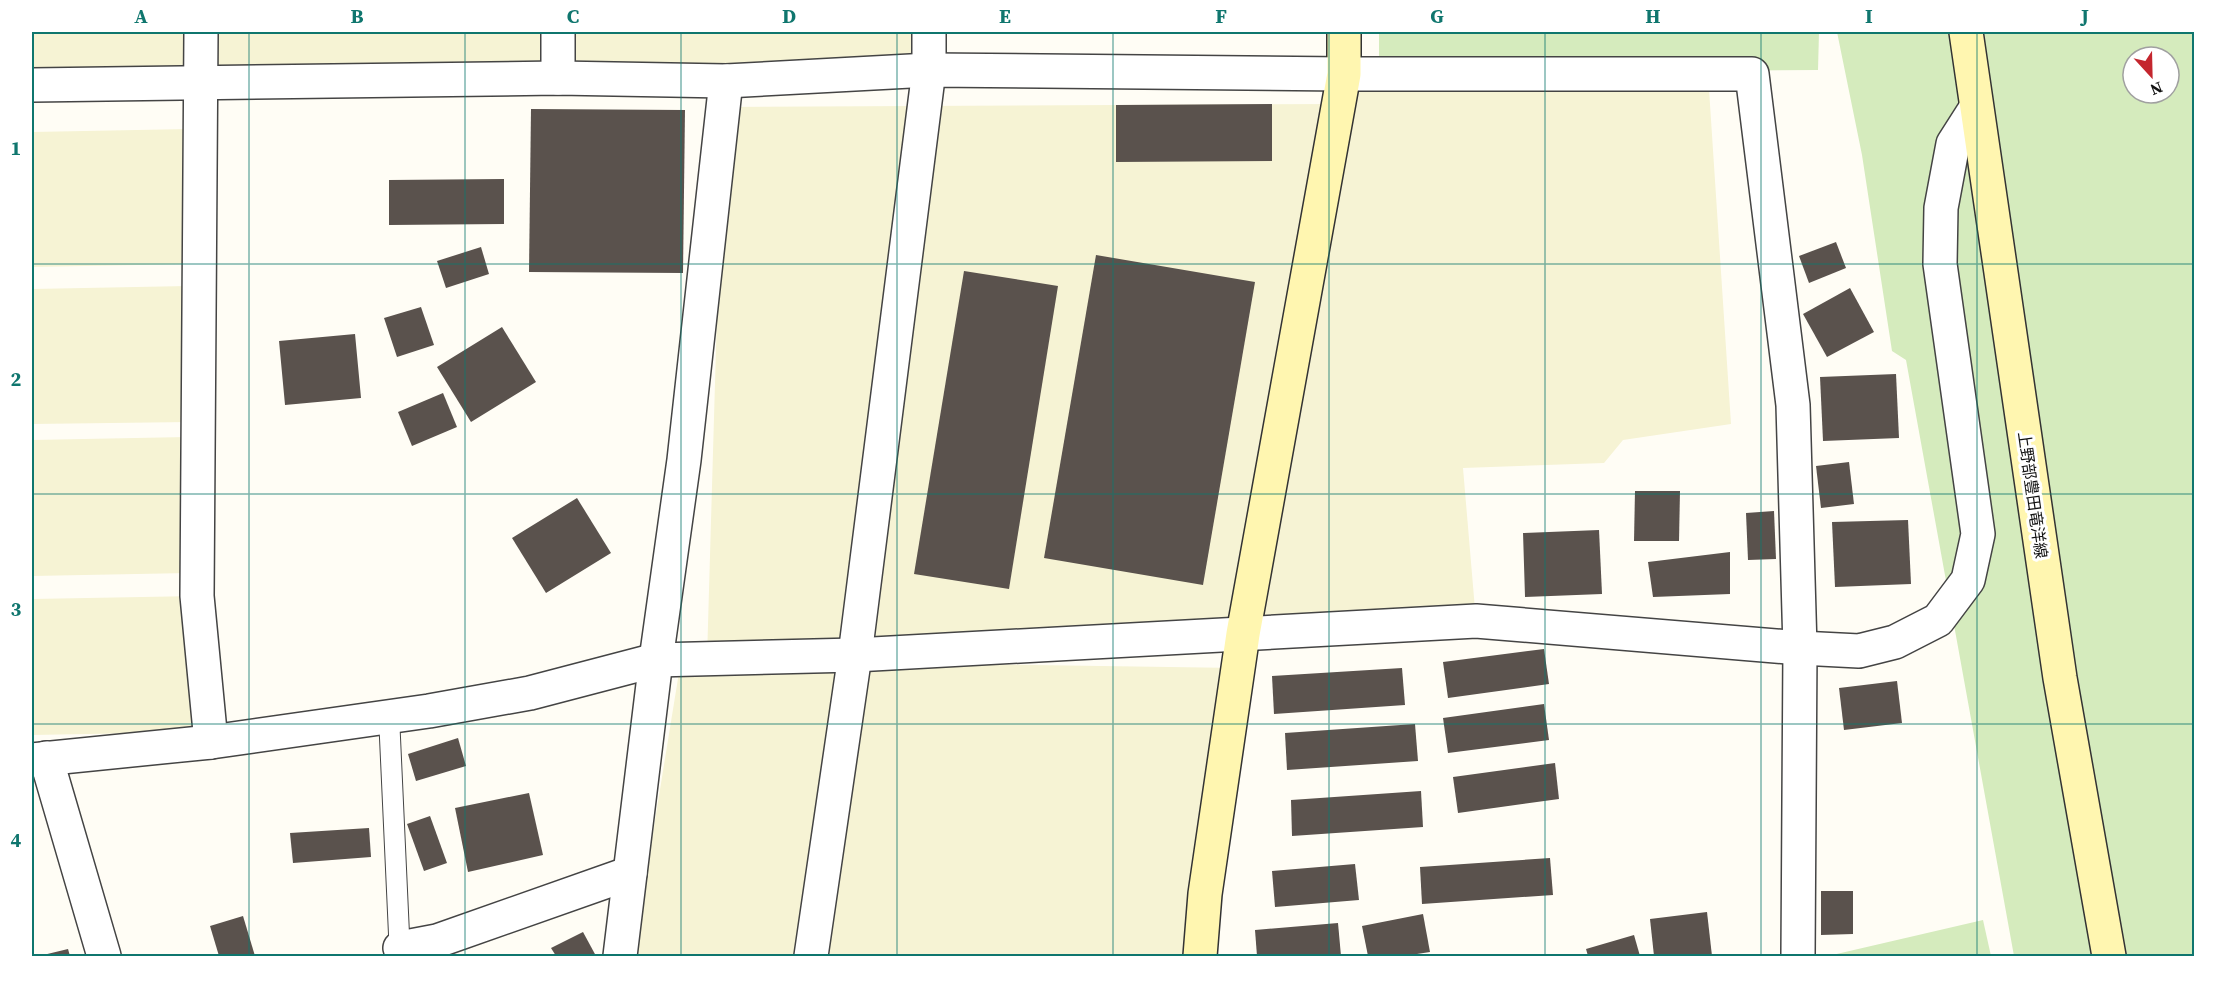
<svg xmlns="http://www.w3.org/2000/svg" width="2226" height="988" viewBox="0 0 2226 988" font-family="'Source Serif 4','Noto Sans JP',serif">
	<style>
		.farmland { fill: #f6f3d4 }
		.green { fill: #d5ebbd; fill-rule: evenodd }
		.building { fill: #5a524d }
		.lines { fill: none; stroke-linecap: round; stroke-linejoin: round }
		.lane-casing { stroke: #444; stroke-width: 22 }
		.street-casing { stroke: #444; stroke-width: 36 }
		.secondary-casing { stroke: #333; stroke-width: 36 }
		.lane { stroke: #fff; stroke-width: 20 }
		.street { stroke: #fff; stroke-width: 33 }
		.secondary { stroke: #fff6b0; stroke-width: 33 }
		.grid { fill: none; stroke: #0f766e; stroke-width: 1.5; stroke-opacity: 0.55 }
		.labels { text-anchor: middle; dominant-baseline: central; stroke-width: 6; stroke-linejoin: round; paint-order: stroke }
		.street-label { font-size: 16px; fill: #111; stroke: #fff }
		.neatline { fill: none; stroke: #0f766e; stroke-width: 2 }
		.grid-label { font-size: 20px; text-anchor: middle; font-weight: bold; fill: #0f766e }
	</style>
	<rect width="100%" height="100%" fill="#fffdf5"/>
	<g class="farmland">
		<path d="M32,32H190L191,97L32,100Z"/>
		<path d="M211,32H929V70L211,77Z"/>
		<path d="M1344,74H1708L1731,424L1623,440L1604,463L1463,468L1476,621L707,659L723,107L1338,104Z"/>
		<path d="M189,129L191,264L32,267V132Z"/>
		<path d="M188,286L190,422L32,424V289Z"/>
		<path d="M187,437L189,573L32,576V440Z"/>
		<path d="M197,596L199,732L32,735V599Z"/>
		<path d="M681,660L1238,668L1208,956H633Z"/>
	</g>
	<g class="green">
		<path d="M1379,32H1819L1818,70L1379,74Z"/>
		<path d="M1837,32H2194V956H2014L1906,360L1892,351L1862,155ZM2133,57H2169V93H2133Z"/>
		<path d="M1983,920L1991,956H1828Z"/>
	</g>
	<g class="building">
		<path d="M1272,104V161L1116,162V105Z"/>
		<path d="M531,109L685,110L683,273L529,272Z"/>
		<path d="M504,179V224L389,225V180Z"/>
		<path d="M1836,242L1846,268L1809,283L1799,256Z"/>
		<path d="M481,247L489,274L446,288L437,261Z"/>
		<path d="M1096,255L1255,282L1203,585L1044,558Z"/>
		<path d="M964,271L1058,286L1009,589L914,574Z"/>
		<path d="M1850,288L1874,332L1827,357L1803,314Z"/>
		<path d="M421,307L434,345L397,357L384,318Z"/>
		<path d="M502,327L536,382L471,422L437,367Z"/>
		<path d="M355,334L361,398L285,405L279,341Z"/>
		<path d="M1896,374L1899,438L1823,441L1820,377Z"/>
		<path d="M443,393L457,427L412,446L398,412Z"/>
		<path d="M1849,462L1854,504L1821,508L1816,466Z"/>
		<path d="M1635,491H1680L1679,541H1634Z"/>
		<path d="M577,498L611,553L546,593L512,538Z"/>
		<path d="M1774,511L1776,559L1748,560L1746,513Z"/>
		<path d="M1908,520L1911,584L1835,587L1832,522Z"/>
		<path d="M1599,530L1602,594L1525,597L1523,533Z"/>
		<path d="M1730,552V594L1653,597L1648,562Z"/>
		<path d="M1544,649L1549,684L1448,698L1443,662Z"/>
		<path d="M1402,668L1405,705L1274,714L1272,676Z"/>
		<path d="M1897,681L1902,723L1844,730L1839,688Z"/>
		<path d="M1544,704L1549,740L1448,753L1443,718Z"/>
		<path d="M1415,724L1418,761L1287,770L1285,733Z"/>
		<path d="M458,738L466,766L416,781L408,754Z"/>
		<path d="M1555,763L1559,799L1458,813L1453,777Z"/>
		<path d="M1421,791L1423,827L1292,836L1291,800Z"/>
		<path d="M529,793L543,855L468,872L455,808Z"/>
		<path d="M430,816L447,863L424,871L407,824Z"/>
		<path d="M369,828L371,857L293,863L290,833Z"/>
		<path d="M1550,858L1553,895L1422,904L1420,867Z"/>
		<path d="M1355,864L1359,900L1275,907L1272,871Z"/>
		<path d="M1821,891H1853V934L1821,935Z"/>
		<path d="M1707,912L1712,956H1654L1650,919Z"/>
		<path d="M1423,914L1430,952L1404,956H1368L1362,926Z"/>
		<path d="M243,916L255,956H219L210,926Z"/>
		<path d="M1338,923L1341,956H1257L1255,930Z"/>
		<path d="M583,932L596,956H556L551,948Z"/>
		<path d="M1634,935L1640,956H1588L1586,949Z"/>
		<path d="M68,949L70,956H39Z"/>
	</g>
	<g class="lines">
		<defs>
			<path id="lane" d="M389,716L400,956"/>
			<g id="street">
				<path d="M201,32L197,596L211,742"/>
				<path d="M558,32V78"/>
				<path d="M32,85L558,78L726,81L929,70L1344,74H1752L1793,405L1800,648L1798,956"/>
				<path d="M46,758L104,956"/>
				<path d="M32,760L211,742L429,711L530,693L656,660L855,655L1476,621L1800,648L1859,651L1895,642L1938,620L1968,580L1978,534L1940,264L1941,208L1953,144L1976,108"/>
				<path d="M400,948L437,941L630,873"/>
				<path d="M620,956L656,660L684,460L726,81"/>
				<path d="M811,956L855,655L929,70V32"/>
			</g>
			<g id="secondary">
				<path d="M1966,32L2060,678L2109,956"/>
				<path d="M1200,956L1205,894L1243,634L1344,74V32"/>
			</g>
		</defs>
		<use href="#lane" class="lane-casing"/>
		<use href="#street" class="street-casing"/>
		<use href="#secondary" class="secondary-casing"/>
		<use href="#lane" class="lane"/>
		<use href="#street" class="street"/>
		<use href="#secondary" class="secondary"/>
	</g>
	<path class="grid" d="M249,32V956M465,32V956M681,32V956M897,32V956M1113,32V956M1329,32V956M1545,32V956M1761,32V956M1977,32V956M32,264H2194M32,494H2194M32,724H2194"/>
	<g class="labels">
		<g class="street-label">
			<text transform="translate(2033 495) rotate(82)">上野部豊田竜洋線</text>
		</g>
	</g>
	<rect width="2226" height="988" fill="none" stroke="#ffffff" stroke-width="66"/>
	<g transform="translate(2151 75) rotate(158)"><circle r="28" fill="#ffffff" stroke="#a0a0a0" stroke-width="1.5"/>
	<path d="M0-4.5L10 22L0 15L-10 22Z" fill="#c4262e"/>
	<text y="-9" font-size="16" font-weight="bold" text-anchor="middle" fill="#111111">N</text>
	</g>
	<rect x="33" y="33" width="2160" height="922" class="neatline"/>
	<g class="grid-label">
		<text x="141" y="23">A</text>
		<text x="357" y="23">B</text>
		<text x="573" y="23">C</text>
		<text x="789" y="23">D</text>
		<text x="1005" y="23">E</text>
		<text x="1221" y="23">F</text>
		<text x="1437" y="23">G</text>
		<text x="1653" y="23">H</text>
		<text x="1869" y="23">I</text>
		<text x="2085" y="23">J</text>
		<text x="16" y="155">1</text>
		<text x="16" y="386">2</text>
		<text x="16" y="616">3</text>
		<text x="16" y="847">4</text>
	</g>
</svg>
